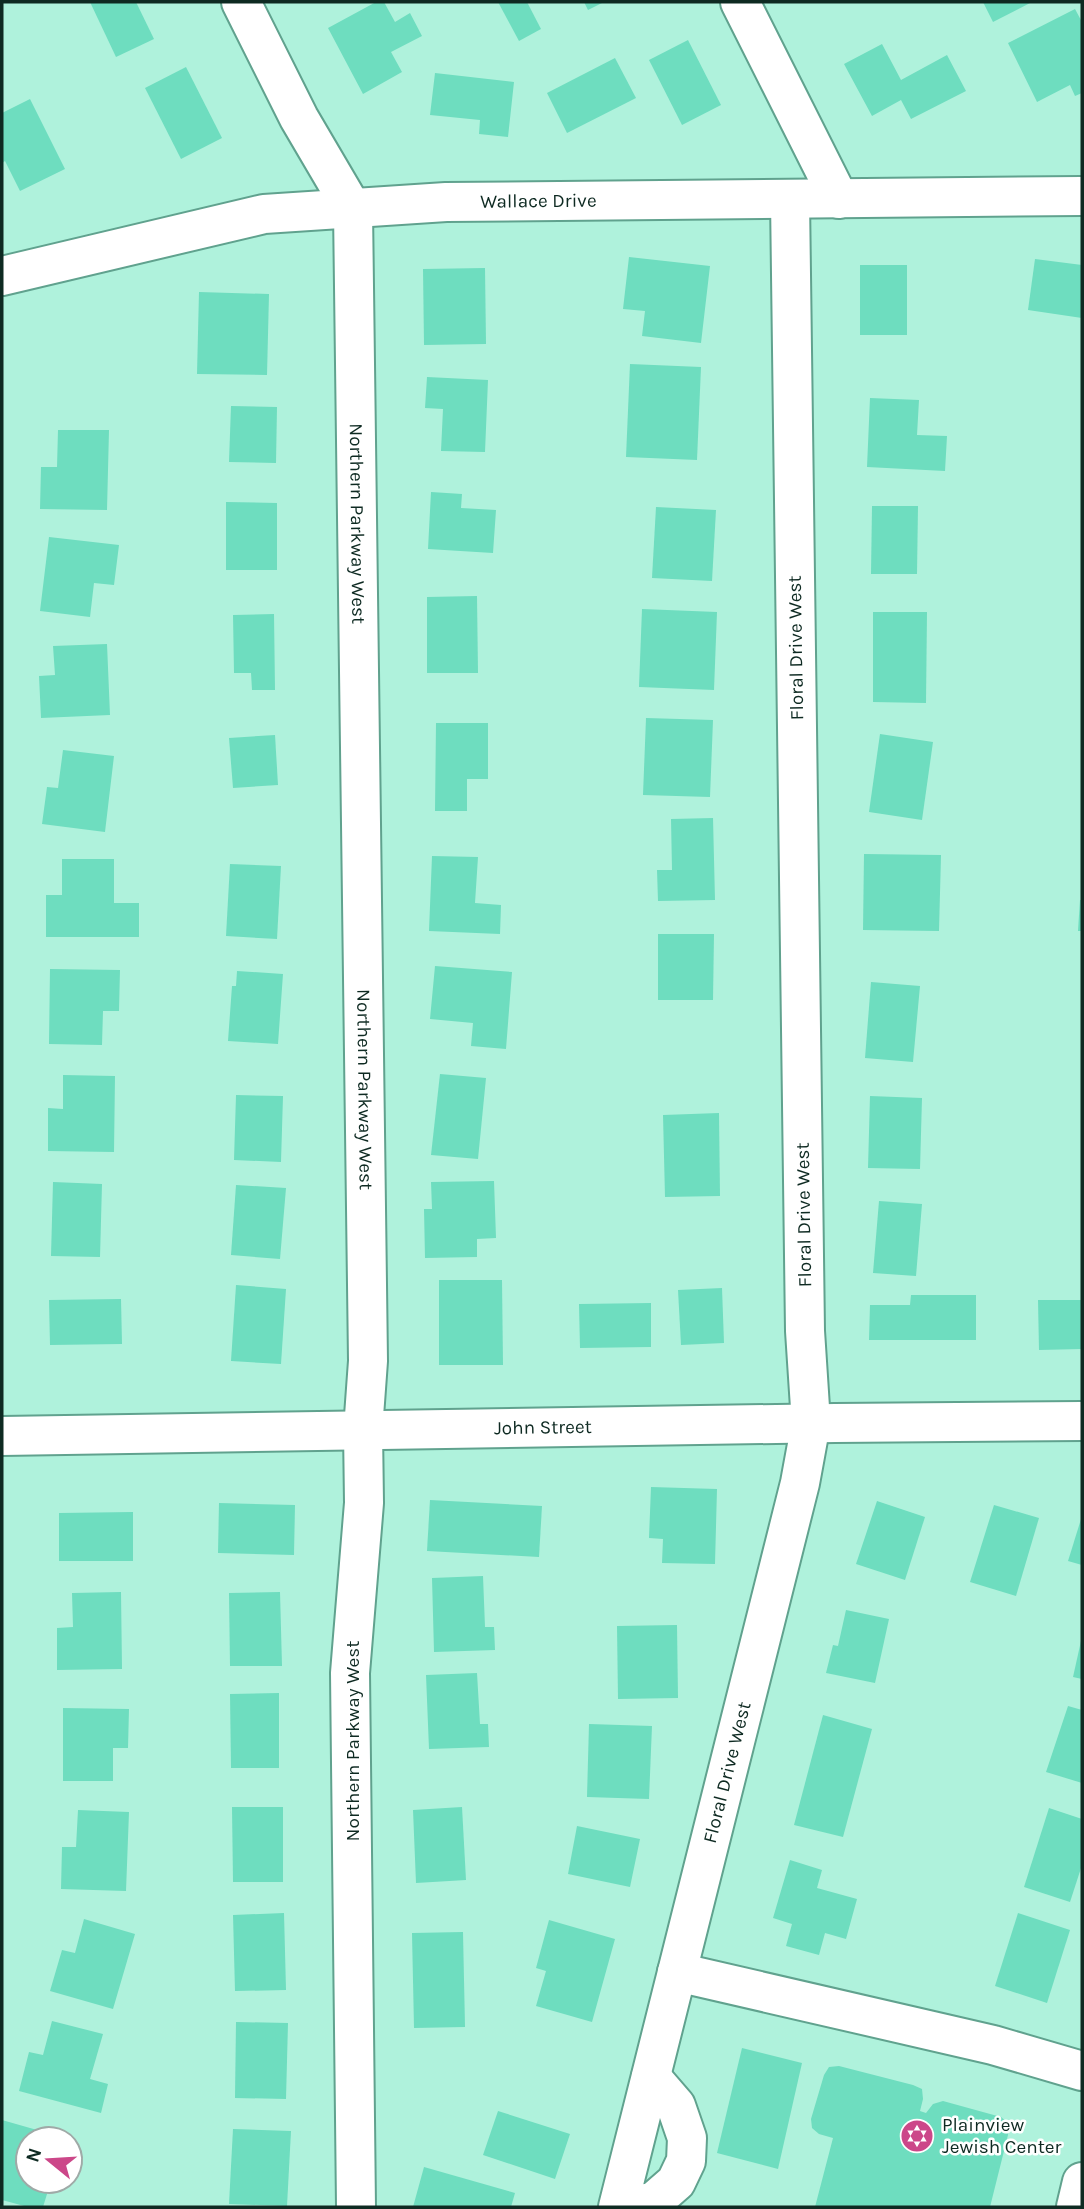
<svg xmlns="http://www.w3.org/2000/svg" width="1084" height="2209" viewBox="0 0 1084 2209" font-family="Karla,sans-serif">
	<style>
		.building { fill: #6eddbf }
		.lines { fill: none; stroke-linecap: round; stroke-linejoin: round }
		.minor-casing { stroke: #60a28e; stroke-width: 42 }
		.minor { stroke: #fff; stroke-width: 38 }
		.labels { text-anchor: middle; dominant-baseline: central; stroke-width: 5; stroke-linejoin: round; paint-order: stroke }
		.street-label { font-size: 19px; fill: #0e2a22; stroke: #fff }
		.poi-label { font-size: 19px; fill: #0e2a22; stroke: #fff; text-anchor: start }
	</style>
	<rect width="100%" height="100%" fill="#aff2dc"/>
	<g class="building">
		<path d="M90,2H136L154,39L116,57Z"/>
		<path d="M376,2H384L395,22L410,13L422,36L391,52L402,72L363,94L328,28Z"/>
		<path d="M498,2H527L541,29L519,41Z"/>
		<path d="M584,2H604L588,10Z"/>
		<path d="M983,2H1032L993,22Z"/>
		<path d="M1075,9L1082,22V93L1075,96L1070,85L1037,102L1008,43Z"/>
		<path d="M688,40L721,105L682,125L649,60Z"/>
		<path d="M882,44L901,80L947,55L966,91L911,119L901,100L872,116L844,64Z"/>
		<path d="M615,58L636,98L567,133L547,93Z"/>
		<path d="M186,67L222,138L181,159L145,88Z"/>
		<path d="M435,73L514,82L508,137L479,134L480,120L430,115Z"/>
		<path d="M30,99L65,169L20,191L5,161L2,163V113Z"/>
		<path d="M629,257L710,266L701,343L642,336L645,311L623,309Z"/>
		<path d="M1035,259L1082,265V318L1028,310Z"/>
		<rect x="860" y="265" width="47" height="70"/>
		<path d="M485,268L486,344L424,345L423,269Z"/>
		<path d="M199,292L269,294L267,375L197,374Z"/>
		<path d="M630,364L701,367L697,460L626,457Z"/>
		<path d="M427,377L488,380L485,452L441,451L443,409L425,408Z"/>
		<path d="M870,398L919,400L917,435L947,436L945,471L867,467Z"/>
		<path d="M231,406L277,407L276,463L229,462Z"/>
		<path d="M58,430H109L107,510L40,509L41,467H57Z"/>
		<path d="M431,492L462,494L461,508L496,510L493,553L428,549Z"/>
		<path d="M226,502L277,503V570H226Z"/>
		<path d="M872,506H918L917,574H871Z"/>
		<path d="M656,507L716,510L712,581L652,578Z"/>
		<path d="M49,537L119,545L114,585L94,583L90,617L40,611Z"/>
		<path d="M477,596L478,673H427V597Z"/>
		<path d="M642,609L717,612L714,690L639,687Z"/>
		<path d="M873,612H927L926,703L873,702Z"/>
		<path d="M274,614L275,690H252L251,673H234L233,615Z"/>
		<path d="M107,644L110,715L41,718L39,676L55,675L53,646Z"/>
		<path d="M646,718L713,720L710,797L643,795Z"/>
		<path d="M436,723H488V779H467V811H435Z"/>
		<path d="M880,734L933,742L922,820L869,812Z"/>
		<path d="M275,735L278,785L233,788L229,738Z"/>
		<path d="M63,750L114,756L105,832L42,824L47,787L58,788Z"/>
		<path d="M713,818L715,900L658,901L657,870H672L671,819Z"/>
		<path d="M864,854L941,855L939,931L863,930Z"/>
		<path d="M432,856L478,857L475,903L501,905L500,934L429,931Z"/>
		<path d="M62,859H114V903H139V937H46V895H62Z"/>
		<path d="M230,864L281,866L277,939L226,936Z"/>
		<path d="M1080,900H1082V931H1078Z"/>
		<path d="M658,934H714L713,1000H658Z"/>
		<path d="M435,966L512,972L506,1049L471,1046L473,1023L430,1019Z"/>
		<path d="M50,969L120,970L119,1011H103L102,1045L49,1044Z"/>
		<path d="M237,971L283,974L278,1044L228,1041L232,986H236Z"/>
		<path d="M871,982L920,986L913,1062L865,1058Z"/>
		<path d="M440,1074L486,1078L478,1159L431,1155Z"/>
		<path d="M63,1075L115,1076L114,1152L48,1151V1108L63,1109Z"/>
		<path d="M236,1095L283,1096L281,1162L234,1160Z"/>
		<path d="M870,1096L922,1098L920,1169L868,1168Z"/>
		<path d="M719,1113L720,1196L665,1197L663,1115Z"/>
		<path d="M494,1181L496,1238L477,1239V1257L425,1258L424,1209H432L431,1182Z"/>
		<path d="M53,1182L102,1184L100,1257L51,1256Z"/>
		<path d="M236,1185L286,1188L280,1259L231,1255Z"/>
		<path d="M879,1201L922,1204L916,1276L873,1273Z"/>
		<path d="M439,1280H502L503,1365H439Z"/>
		<path d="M236,1285L286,1289L281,1364L231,1361Z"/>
		<path d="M722,1288L724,1343L681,1345L678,1290Z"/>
		<path d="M911,1295H976V1340H869L870,1305H910Z"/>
		<path d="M121,1299L122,1344L50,1345L49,1300Z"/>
		<path d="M1038,1300H1082V1349L1039,1350Z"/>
		<path d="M651,1303V1347L580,1348L579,1304Z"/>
		<path d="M651,1487L717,1489L715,1564L662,1563L663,1539L649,1538Z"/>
		<path d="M430,1500L542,1506L539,1557L427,1551Z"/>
		<path d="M877,1501L925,1517L905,1580L856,1564Z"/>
		<path d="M219,1503L295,1505L294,1555L218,1553Z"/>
		<path d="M994,1505L1039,1518L1016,1596L970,1582Z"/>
		<path d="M133,1512V1561H59V1513Z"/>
		<path d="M1082,1516V1565L1068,1561Z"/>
		<path d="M483,1576L485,1627H494L495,1650L434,1652L432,1578Z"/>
		<path d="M121,1592L122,1669L57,1670V1628L73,1627L72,1593Z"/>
		<path d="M280,1592L282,1666H230L229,1593Z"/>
		<path d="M846,1610L889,1619L875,1683L826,1673L833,1645L838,1646Z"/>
		<path d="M677,1625L678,1698L618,1699L617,1626Z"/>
		<path d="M1081,1641H1082V1679L1073,1677Z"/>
		<path d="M477,1673L480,1724H488L489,1747L429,1749L426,1675Z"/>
		<path d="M279,1693V1768H231L230,1694Z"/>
		<path d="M1068,1706L1082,1710V1783L1046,1772Z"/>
		<path d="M63,1708L129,1709L128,1748H113V1781H63Z"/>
		<path d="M823,1715L872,1729L843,1837L794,1825Z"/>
		<path d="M589,1724L652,1726L649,1799L587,1797Z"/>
		<path d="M232,1807H283V1882H233Z"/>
		<path d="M462,1807L466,1880L416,1883L413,1810Z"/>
		<path d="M1049,1808L1082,1819V1865L1070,1902L1024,1887Z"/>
		<path d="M78,1810L129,1812L126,1891L61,1889L62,1847H76Z"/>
		<path d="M577,1826L640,1839L630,1887L568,1874Z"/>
		<path d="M790,1860L822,1870L817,1888L857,1899L846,1939L825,1933L819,1955L786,1946L792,1924L773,1918Z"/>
		<path d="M284,1913L286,1990L235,1991L233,1915Z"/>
		<path d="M1018,1913L1070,1930L1047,2003L995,1986Z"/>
		<path d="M84,1919L135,1934L113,2009L50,1991L62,1950L75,1953Z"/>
		<path d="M549,1920L615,1939L592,2022L536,2006L546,1971L536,1968Z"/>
		<path d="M463,1932L465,2027L414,2028L412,1933Z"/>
		<path d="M52,2021L103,2034L90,2079L108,2084L101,2113L19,2091L29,2052L43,2055Z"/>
		<path d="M236,2022L288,2023L286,2099L235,2098Z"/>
		<path d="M742,2048L802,2063L778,2169L717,2153Z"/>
		<path d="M839,2066L913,2085L922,2089L923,2099L920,2111L926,2113L933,2104L943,2101L1001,2117L1008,2123V2135L990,2207H815L833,2138L819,2134L812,2128L811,2119L824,2075L829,2067Z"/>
		<path d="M498,2111L570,2134L555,2179L483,2155Z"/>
		<path d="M2,2120L44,2132L42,2139H28V2181H51L43,2207H28L2,2200Z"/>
		<path d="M233,2129L291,2131L287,2206L229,2204Z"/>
		<path d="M424,2167L515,2193L511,2207H413Z"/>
	</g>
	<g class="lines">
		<defs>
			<g id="minor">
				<path id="s1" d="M241,2L299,118L353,210L368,1361L363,1430L364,1503L350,1673L356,2207"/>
				<path d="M740,2L839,199"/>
				<path id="s2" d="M2,276L264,214L446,202L1082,196"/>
				<path id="s3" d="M2,1436L835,1423L1082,1421"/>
				<path d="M677,1972L993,2045L1082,2071"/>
				<path d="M619,2206L653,2202L676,2182L686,2161L687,2138L676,2106L651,2077"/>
				<path id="s4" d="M618,2207L800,1483L811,1423L805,1331L790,199"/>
				<path d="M1076,2207L1082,2182"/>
			</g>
		</defs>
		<use href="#minor" class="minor-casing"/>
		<use href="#minor" class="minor"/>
	</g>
	<defs>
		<symbol id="synagogue-disc" viewBox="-11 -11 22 22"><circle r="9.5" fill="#cc4789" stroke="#fff"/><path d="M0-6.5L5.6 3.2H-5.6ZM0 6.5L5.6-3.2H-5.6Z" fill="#fff"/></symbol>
	</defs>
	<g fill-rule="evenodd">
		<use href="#synagogue-disc" x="898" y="2117" width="38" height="38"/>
	</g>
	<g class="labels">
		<g class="street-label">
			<text stroke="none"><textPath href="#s2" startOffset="544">Wallace Drive</textPath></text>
			<text stroke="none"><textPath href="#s1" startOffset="550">Northern Parkway West</textPath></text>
			<text transform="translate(796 648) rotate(-91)">Floral Drive West</text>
			<text stroke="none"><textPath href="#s1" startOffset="1116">Northern Parkway West</textPath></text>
			<text transform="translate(804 1215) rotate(-91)">Floral Drive West</text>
			<text stroke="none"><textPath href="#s3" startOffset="541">John Street</textPath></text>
			<text transform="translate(353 1741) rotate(-90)">Northern Parkway West</text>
			<text stroke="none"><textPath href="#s4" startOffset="448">Floral Drive West</textPath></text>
		</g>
		<g class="poi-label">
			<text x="942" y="2125">Plainview<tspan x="942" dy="22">Jewish Center</tspan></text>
		</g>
	</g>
	<rect width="1084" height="2209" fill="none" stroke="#0e2a22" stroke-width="7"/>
	<g transform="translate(49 2160) rotate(288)"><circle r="33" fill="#ffffff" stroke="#9faaa7" stroke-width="2"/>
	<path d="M0-5L12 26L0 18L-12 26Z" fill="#cc4789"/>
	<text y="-10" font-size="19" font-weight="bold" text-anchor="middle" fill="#0e2a22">N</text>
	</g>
</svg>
